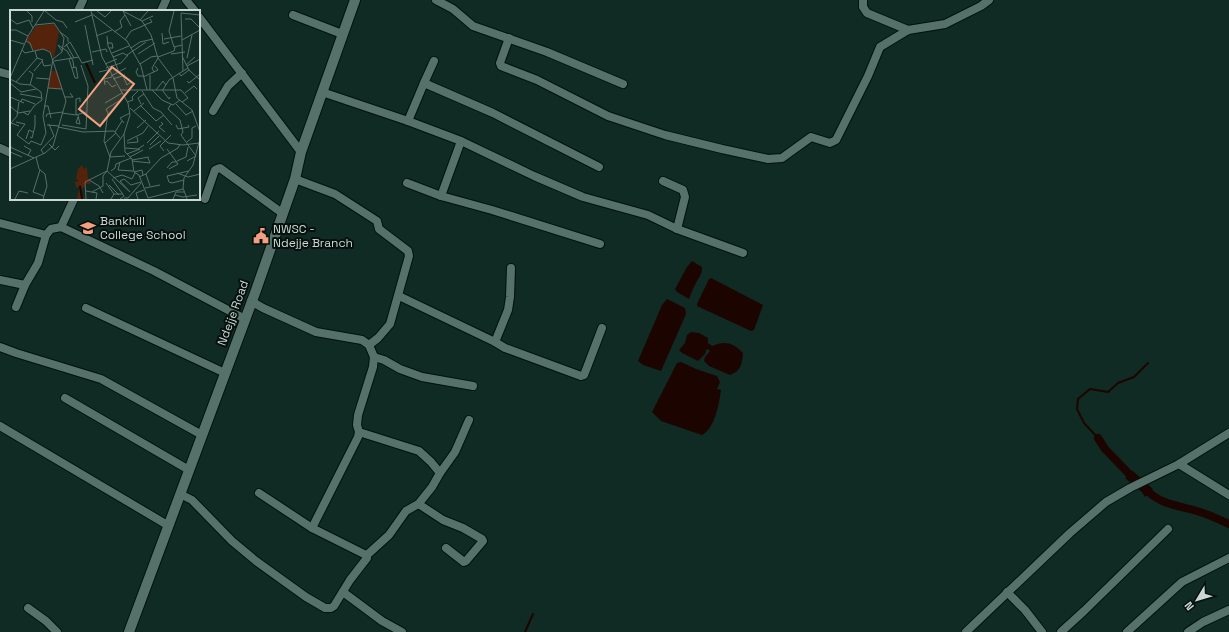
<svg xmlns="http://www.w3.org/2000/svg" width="1229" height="632" viewBox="0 0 1229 632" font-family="'Space Grotesk',sans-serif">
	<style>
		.water { fill: #1c0500 }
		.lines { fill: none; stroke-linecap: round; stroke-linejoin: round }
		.stream { stroke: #1c0500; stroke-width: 2 }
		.canal { stroke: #1c0500; stroke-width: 8 }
		.minor-casing { stroke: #00120d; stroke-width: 10 }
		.tertiary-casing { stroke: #00120d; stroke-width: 12 }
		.minor { stroke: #567169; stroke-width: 8 }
		.tertiary { stroke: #567169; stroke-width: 10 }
		.labels { text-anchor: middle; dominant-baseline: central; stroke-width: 4; stroke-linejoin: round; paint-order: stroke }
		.poi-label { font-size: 12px; fill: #c9d8d3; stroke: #06100d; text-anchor: start }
		.street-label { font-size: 12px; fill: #c9d8d3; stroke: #06100d }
		.inset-river { fill: none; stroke: #1c0500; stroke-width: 2 }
		.inset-road { fill: none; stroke: #5a706a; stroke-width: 1 }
		.view { fill: #f2a07f; fill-opacity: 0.15; stroke: #f2a07f; stroke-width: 2 }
		.inset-edge { fill: none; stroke: #c9d8d3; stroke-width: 2 }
	</style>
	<rect width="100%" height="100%" fill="#102a24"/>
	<g class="water">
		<path d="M692,261L702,267C702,275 699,277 696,283C693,288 691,294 689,299L677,292L675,289L687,267Z"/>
		<path d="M711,278L763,305L754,330L751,331L697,306V304L709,279Z"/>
		<path d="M667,299L685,308L686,314L661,371L643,365L638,361L662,305Z"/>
		<path d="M691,332L699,333L708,338V343L712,346C725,341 732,342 743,353C742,364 741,371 730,375L709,366L704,361L705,357L710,351L708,349L706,350L705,354L698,361L682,353L679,350L685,343L687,335Z"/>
		<path d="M681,362L696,369L717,376L720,382L717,389L721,390C719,404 715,428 702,435L661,421L652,412L677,363Z"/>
		<path d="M1133,471L1153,489L1145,497L1142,492L1125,478Z"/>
	</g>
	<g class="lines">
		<g class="stream">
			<path d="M1098,438L1084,423L1077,409L1078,399L1090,389L1108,392L1118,383L1134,377L1148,363"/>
			<path d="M525,632L533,614"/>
		</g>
		<g class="canal">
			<path d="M1098,438L1105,449L1136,481"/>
			<path d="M1144,488C1162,506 1178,505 1200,512C1210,515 1220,520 1229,524"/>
		</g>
		<defs>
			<g id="minor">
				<path d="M186,0L195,11"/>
				<path d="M436,0L453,9L473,26L547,52L623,84"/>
				<path d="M863,0V7L867,13L908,30"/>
				<path d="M78,11L83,0"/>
				<path d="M161,11L166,0"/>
				<path d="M293,15L342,34"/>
				<path d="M199,17L301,152"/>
				<path d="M509,38L500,63L501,66L537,80L608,116L665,135L722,149L768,159L782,158L811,137L830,143L836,140L868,76L880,47L908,30L945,24L981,6L989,0"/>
				<path d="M0,72L11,75"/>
				<path d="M424,83L434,61"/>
				<path d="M322,92L408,121L461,141L534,176L583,197L648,215L677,229L743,253"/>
				<path d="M213,111L228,86L242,73"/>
				<path d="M408,121L424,83L493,113L599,167"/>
				<path d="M461,141L441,196L492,210L600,244"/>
				<path d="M0,148L11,153"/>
				<path d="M295,179L335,194L377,221L379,229L408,251L409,256L390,324L378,338L369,345"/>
				<path d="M663,181L683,190L685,197L677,229"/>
				<path d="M407,183L441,196"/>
				<path d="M205,199L215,170L217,169L220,168L282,213"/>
				<path d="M0,223L46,235"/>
				<path d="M61,227L74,199"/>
				<path d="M0,280L25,285"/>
				<path d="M399,296L495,342L508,310L510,297L511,268"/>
				<path d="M16,307L25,285L38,263L46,235L51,229L61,227L154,271L245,319"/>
				<path d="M86,308L225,373"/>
				<path d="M495,342L505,348L581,376L584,375L586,370L602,328"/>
				<path d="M0,347L16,353L101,379L202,435"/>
				<path d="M374,357L384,360L400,369L422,377L473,386"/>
				<path d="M65,398L189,470"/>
				<path d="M0,426L169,526"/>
				<path d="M359,432L419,451L431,462L440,473L432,487L420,502V505L443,520L463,528L482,539L483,541L466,561L464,562L446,548"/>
				<path d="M1179,464L1229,495"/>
				<path d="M440,473L455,452L469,420"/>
				<path d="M259,493L312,528"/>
				<path d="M180,494L192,500L232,541L256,561L306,597L325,608H331L334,606L350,580L367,558L366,555L312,528L358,437L359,432L357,425L358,415L373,367L374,357L369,345L362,340L316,332L263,308L251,301"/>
				<path d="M367,555L389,535L406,511L420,503"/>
				<path d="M343,592L382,621L402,632"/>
				<path d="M1007,592L1025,610L1042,632"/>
				<path d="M28,608L46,621L57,632"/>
				<path d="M966,632L1070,533L1106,502L1130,488L1179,464L1229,433"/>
				<path d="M1061,632L1084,611L1168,529"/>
				<path d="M1127,632L1182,582L1229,558"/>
				<path d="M1188,632L1203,622L1229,610"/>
			</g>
			<path id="tertiary" d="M129,632L255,293L295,179L301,152L355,0"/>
		</defs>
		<use href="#minor" class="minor-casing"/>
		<use href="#tertiary" class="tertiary-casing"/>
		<use href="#minor" class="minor"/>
		<use href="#tertiary" class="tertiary"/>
	</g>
	<defs>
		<symbol id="school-bare" viewBox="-9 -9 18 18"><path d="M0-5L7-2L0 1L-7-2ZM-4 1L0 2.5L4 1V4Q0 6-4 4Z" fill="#f2a07f" stroke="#06100d" stroke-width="2.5" paint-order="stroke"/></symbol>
		<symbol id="civic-bare" viewBox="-9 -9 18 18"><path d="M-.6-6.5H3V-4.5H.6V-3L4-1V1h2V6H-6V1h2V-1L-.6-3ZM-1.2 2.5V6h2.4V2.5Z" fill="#f2a07f" stroke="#06100d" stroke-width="2.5" paint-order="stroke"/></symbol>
	</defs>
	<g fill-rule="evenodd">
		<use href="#school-bare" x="77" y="217" width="22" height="22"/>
		<use href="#civic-bare" x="250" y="225" width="22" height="22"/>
	</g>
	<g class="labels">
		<g class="poi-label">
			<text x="100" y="221">Bankhill<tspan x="100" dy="14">College School</tspan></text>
			<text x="273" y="229">NWSC -<tspan x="273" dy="14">Ndejje Branch</tspan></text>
		</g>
		<g class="street-label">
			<text transform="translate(233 313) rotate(-70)">Ndejje Road</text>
		</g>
	</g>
	<g transform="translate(10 10)">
		<rect width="190" height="190" fill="#102a24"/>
		<path d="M44,14L49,22L44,48L39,40H24L16,31L26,16ZM41,61H47L52,79L38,78ZM72,155L74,159L77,157L78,168L81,174H76L72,180V186L75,189H67L70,176L66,178L65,172L69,171L66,169L68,159Z" fill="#55230c"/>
		<path class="inset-river" d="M76,53L85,73M70,176L72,189"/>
		<path class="inset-road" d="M17,1L22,6V12M35,1L46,10L53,12L57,18M87,1L95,7L101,1M113,1L132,11L141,25L148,48L163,68L167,88L182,100L190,122M164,1L159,21L164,37L172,35M81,3L117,31L131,56L137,80M115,5L121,16M0,9L7,14L19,10L23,18M175,9H181L190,18M130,10L138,1M132,11L143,6M65,12L82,5M25,15L44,13L54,28L52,42L43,49M75,15L83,55M134,15L142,12L140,9M0,20H6L18,26M50,22L58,28V32M104,22L112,17L110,11L115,5L113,1M152,23L153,34L159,32M86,26L102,20M97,26L98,36L104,49M154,29L171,26M0,30L14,34M115,30L121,21L135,15M172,30L190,20M16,31L20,33L23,41M97,33H102L103,38H99M56,34L64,48M54,37L60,32L72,53L83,50M121,38L130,32L143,29M52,41L48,35L57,41L63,51L64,58M82,42L96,39L97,42M102,43L119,36M128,44L145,33M161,44L175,42M117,45L136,32M172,46L179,60L190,70M103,47L113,43L118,46M148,47L164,41L165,37M177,48L182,25M59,49L65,68H68L66,57L62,58M104,49L109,63M32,51L34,56L41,55M44,51L69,47M95,54L107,49M130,54L141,47L147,46M176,55L185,47M177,56L190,49M96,58L111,53L118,45M128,58L126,62L128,66H133M19,61L23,64L20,75M24,61L33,50L27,48L25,41M173,61L171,3L190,5M89,62L102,59M144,62L142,58L148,48M169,63L171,66L179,60M140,65V80M101,66L116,58M113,66L117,75L122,71M133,67L148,60L145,56M0,68L18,26L34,1M26,68L39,69M0,69L10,74L21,75L31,82L32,90L24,96L18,105L13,102M103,69L115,65M177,71L179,73L190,64M6,72L27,48M95,72L97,71L102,77L106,75M0,73L11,82L26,79M95,75L94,69L102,67M38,78L52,79M110,80H171L178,88L172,92M142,80L152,90L163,95L170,90M146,80L153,71L156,75M132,81L143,98L151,102L162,115M152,81L159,70L178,58M153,81L159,89L160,87M175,83L184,76L187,79M10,84L32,88M0,87L14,93M55,87H63L60,83M109,91L96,99L98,103L94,131L100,147L115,146M9,92L7,106L1,113L9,116M11,92L12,89L25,94M117,92L123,90L122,87L128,81M95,93L112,83M131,94L128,88L134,84M161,94L158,99L170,110L173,122L171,125L186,146L177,151M166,94L176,105L183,101M130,95L146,111L154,105M0,96L8,103L20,101M34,96H38L41,108M120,98L158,133L173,135L189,133M124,101L134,93M52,103L66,105L76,102M66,105V89L70,88V92M68,105L70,114L66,113L68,107M36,107L37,104L53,102M6,112L15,114L7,125L19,134L21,131L31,135L36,123L33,106L43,49M151,112L153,114L149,117L155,122M114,113L110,108L120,103M37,115L49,116M52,115L76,119L78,76L71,55M166,115L168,119L179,117L178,115M48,117L73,122L104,121L110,128M127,118L136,110M105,122L112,111M114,124L115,142L122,149L124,162L129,165L138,188M20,127L22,128L25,116V105M16,129L19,120L23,122M117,131L133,123L138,116M177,132L182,128V118L186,116M95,133L106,123M117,133L128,132L127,127M137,133L149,121M39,134L45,140L49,136M140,135L149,126M14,136L21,140L18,145M0,137L24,148M115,138L128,139L134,135M139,139L151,131M157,139L168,154L159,159M154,141L150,136L161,125M0,142L12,147M34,144L31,140L44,126L39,114M117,144L130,139M26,147L29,159L35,164L37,176L33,189M120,147L133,140M122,150L139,147M122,151L140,153L138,148M167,151L176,147L178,137M110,152L108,160L123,161M157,158L162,152H167M0,159L35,143L43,136L56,91L40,42L33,39L15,43L12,40M30,160L23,182L34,186M101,161L105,158L106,154L121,148M124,162L132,160L133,165M167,163L178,167L190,164M136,164L140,176M129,167L136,164L151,148L168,138L170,134M103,168L112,165L122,169L125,163M102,169L114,186L110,189M79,170L89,176L93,183M174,170L162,173L159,172L157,166L179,161M110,171L114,169L121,175L131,172M96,173L104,184M99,175L109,185M135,178L150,175M76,181L87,183L86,189M82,182L93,176V166L97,161L120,182L110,171M165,185L173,187L187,185M114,188H118L131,173M138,188L173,179M5,189L9,181L18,183M76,189L75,172L97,161L101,142L114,124L120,105L118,93L92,47L81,1M101,189L104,184H113M128,189L126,183L134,180M163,189L166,182H174M177,189L173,178L174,168L183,155L189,132"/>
		<path class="view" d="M102,57L124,74L90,116L69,99Z"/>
		<rect width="190" height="190" class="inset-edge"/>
	</g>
	<g transform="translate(1197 600) rotate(232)" stroke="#06100d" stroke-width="3" paint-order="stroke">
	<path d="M0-3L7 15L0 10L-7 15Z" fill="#c9d8d3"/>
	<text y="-6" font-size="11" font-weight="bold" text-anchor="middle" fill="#c9d8d3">N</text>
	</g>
</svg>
